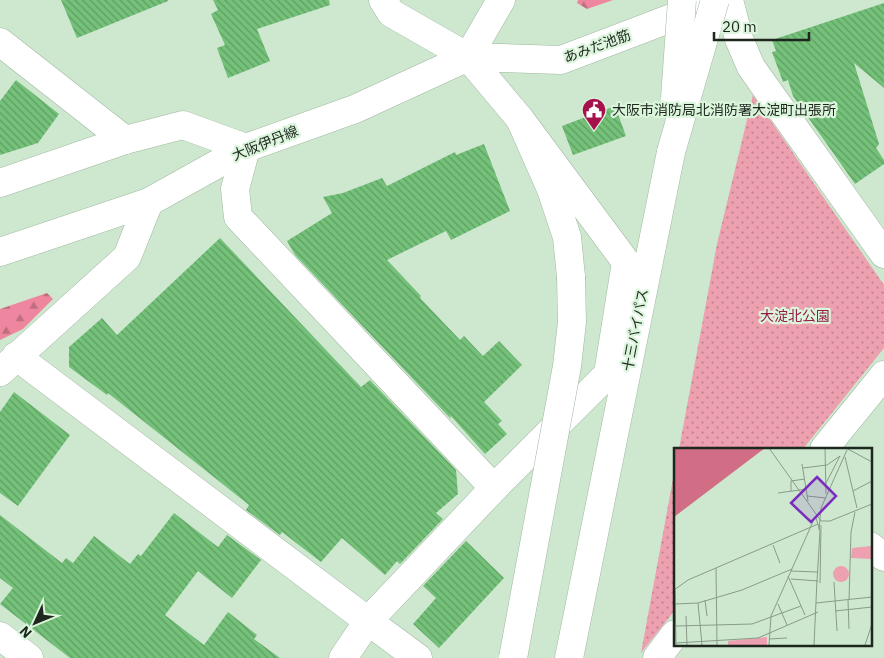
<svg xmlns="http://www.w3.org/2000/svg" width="884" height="658" viewBox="0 0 884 658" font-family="'IBM Plex Sans','Noto Sans JP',sans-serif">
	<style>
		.forest { fill: url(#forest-firs) }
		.park { fill: url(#park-dots) }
		.building { fill: url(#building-back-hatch) }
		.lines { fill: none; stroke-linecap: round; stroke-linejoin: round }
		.minor-casing { stroke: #a0b8a1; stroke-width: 29 }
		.tertiary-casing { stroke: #a0b8a1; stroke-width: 29 }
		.primary-casing { stroke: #a0b8a1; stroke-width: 29 }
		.trunk-casing { stroke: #a0b8a1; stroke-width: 29 }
		.minor { stroke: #fff; stroke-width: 28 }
		.tertiary { stroke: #fff; stroke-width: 28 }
		.primary { stroke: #fff; stroke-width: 28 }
		.trunk { stroke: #fff; stroke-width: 28 }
		.trunk-bridge-casing { stroke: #a0b8a1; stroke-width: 29; stroke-linecap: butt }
		.trunk-bridge { stroke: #fff; stroke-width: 28 }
		.labels { text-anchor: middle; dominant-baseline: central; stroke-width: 4.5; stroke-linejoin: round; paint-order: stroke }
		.street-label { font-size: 14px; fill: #1e271e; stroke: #dbf5dc }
		.poi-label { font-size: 14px; fill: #1e271e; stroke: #dbf5dc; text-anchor: start }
		.park-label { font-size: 14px; fill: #951c47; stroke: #dbf5dc }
		.inset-road { fill: none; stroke: #889b88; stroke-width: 1 }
		.view { fill: #7b2cbf; fill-opacity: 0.15; stroke: #7b2cbf; stroke-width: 2.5 }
		.inset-edge { fill: none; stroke: #1e271e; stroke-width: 2.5 }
	</style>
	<defs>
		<pattern id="forest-firs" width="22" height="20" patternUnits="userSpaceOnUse" patternTransform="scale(1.25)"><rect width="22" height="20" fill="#ed869e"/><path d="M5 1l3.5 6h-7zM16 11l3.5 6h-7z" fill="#bf6e80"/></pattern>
		<pattern id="park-dots" width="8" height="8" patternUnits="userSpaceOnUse" patternTransform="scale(1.25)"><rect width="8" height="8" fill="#eda0b0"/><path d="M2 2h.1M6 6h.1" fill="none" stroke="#bf828f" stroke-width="1.8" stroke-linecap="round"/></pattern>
		<pattern id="building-back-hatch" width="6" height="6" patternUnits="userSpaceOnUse" patternTransform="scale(1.25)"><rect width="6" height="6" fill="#74c17a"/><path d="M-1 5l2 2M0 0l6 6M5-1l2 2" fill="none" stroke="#5f9d63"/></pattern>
	</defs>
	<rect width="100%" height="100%" fill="#cee8cf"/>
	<g class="forest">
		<path d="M578,0H613L587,9L577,3Z"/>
		<path d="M47,293L53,299L23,329L0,340V309Z"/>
	</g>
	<g class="park">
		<path d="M753,95L884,285V348L803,449H679L717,244Z"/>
		<path d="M675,468V610L641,653Z"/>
	</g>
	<g class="building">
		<path d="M61,0H168V1L77,38Z"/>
		<path d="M213,0H329L330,5L257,29L270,61L228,78L217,48L225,45L211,14L218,10Z"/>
		<path d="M884,3V88L854,63L879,144L876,148L884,160V164L855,184L793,96L788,80L783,82L772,52L776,51L772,40Z"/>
		<path d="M16,80L59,114L38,143L0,155V101Z"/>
		<path d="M615,106L626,136L573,155L562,126Z"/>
		<path d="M484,144L510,211L451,240L446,231L387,260L421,296L420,298L460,340L464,336L483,356L499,341L522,365L484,402L502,421L498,424L507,434L485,454L450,415L451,419L295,255L287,241L332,213L323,197L343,193L382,178L387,186L455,152L456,155Z"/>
		<path d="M220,238L361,387L370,380L456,470L458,494L436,513L443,519L400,564L397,561L385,575L342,538L321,562L282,532L280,535L246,510L249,505L108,393L107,395L69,367V347L102,318L117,335Z"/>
		<path d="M14,392L70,435L18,506L0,493V412Z"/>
		<path d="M174,513L218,547L227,535L261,560L232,598L198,571L165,615L204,645L228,612L257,635L254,639L280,658H70L0,604L13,588L0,578V515L62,563L66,558L73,563L94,536L130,564L138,554L141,556Z"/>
		<path d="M466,541L504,578L439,648L413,624L436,598L423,586Z"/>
	</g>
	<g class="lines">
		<defs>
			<g id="minor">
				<path d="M383,0L391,13L468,57"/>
				<path d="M729,0L739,39L751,67L884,254"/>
				<path d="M0,42L125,140"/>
				<path d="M16,356L368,621"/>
				<path d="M824,449L884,375"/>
				<path d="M870,546L884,557"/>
				<path d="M0,636L29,658"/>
				<path d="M657,658L675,634"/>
			</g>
			<g id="tertiary">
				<path d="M468,57L561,60L719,0"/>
				<path d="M0,183L125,140L183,125L246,148L235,189L238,217L494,488"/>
				<path d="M0,372L127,257L149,202"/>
				<path d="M368,621L418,658"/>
				<path d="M343,658L368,621L494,488L608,374L626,262L520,119L468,57"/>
			</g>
			<path id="primary" d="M0,252L149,202L246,148L355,109L468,57L501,0"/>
			<g id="trunk">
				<path d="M520,119L551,189L567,237L571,277"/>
				<path d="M569,658L671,152"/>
			</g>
		</defs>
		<use href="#minor" class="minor-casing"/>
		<use href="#tertiary" class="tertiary-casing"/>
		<use href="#primary" class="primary-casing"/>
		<use href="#trunk" class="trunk-casing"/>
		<use href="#minor" class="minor"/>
		<use href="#tertiary" class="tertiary"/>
		<use href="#primary" class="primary"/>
		<use href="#trunk" class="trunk"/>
		<defs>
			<g id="trunk-bridge">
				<path d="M675,98L682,0"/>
				<path d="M671,152L715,0"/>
				<path d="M513,658L567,366L572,322L571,277"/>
			</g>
		</defs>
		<use href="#trunk-bridge" class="trunk-bridge-casing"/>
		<use href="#trunk-bridge" class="trunk-bridge"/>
	</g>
	<defs>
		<symbol id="civic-pin" viewBox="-11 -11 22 30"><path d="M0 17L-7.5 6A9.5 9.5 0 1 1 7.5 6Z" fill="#a6114c" stroke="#dbf5dc"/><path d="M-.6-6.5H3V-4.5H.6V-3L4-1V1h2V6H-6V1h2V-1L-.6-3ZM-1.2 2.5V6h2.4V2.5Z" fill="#fff"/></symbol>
	</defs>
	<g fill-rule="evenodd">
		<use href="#civic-pin" x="580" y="96" width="28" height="38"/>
	</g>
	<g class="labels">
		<g class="street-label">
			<text transform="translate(597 46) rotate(-20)">あみだ池筋</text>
			<text transform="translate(265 143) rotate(-22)">大阪伊丹線</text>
			<text transform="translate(635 330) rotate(-79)">十三バイパス</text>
		</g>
		<g class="poi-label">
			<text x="612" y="110">大阪市消防局北消防署大淀町出張所</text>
		</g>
		<g class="park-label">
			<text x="795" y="316">大淀北公園</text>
		</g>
	</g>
	<g transform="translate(674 448)">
		<rect width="198" height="198" fill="#cee8cf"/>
		<path d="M197,98V111L177,110L178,100ZM159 126a8 8 0 1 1 16 0a8 8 0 1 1-16 0ZM93,189V197H54V193Z" fill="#eda0b0"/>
		<path d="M0,0H91L0,69Z" fill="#d16d85"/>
		<path class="inset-road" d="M95,0L147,73H156L198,56M151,0L152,46M172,0L198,14M171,9L183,60M128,16L134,53M129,20L153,17L166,8M151,37L166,8M117,43V33L131,31M179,43L198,33M104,45L133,41M133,48L152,50M142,70L146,83L143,133M145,82L147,60L173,2M99,97L106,115M42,120L43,197M117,123L143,124M114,128L131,167M117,131L144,133M160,134L163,183M146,135L147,77M0,142L14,132L144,76M1,142L2,197M31,152L33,168M174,152L175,181M175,152L177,84L181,64M24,155L28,197M142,155L198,149M1,156L24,155L68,142L118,121M104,156L113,177M161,163L198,159M12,168L13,197M2,178L78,176L127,158M95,191L113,190M2,195L84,190L144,164M95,197L97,168L141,69M140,197L143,132M191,197L198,176"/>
		<path class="view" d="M143,29L162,48L137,74L117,55Z"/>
		<rect width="198" height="198" class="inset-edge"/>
	</g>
	<g transform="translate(35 623) rotate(226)" stroke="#dbf5dc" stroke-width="4" paint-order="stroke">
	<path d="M0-4L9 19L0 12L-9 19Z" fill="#1e271e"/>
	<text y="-8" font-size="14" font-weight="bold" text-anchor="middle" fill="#1e271e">N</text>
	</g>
	<path d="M714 32v8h95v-8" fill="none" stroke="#1e271e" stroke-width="2.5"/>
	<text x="722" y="32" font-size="15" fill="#1e271e" stroke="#dbf5dc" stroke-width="4" paint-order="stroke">20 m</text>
</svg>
